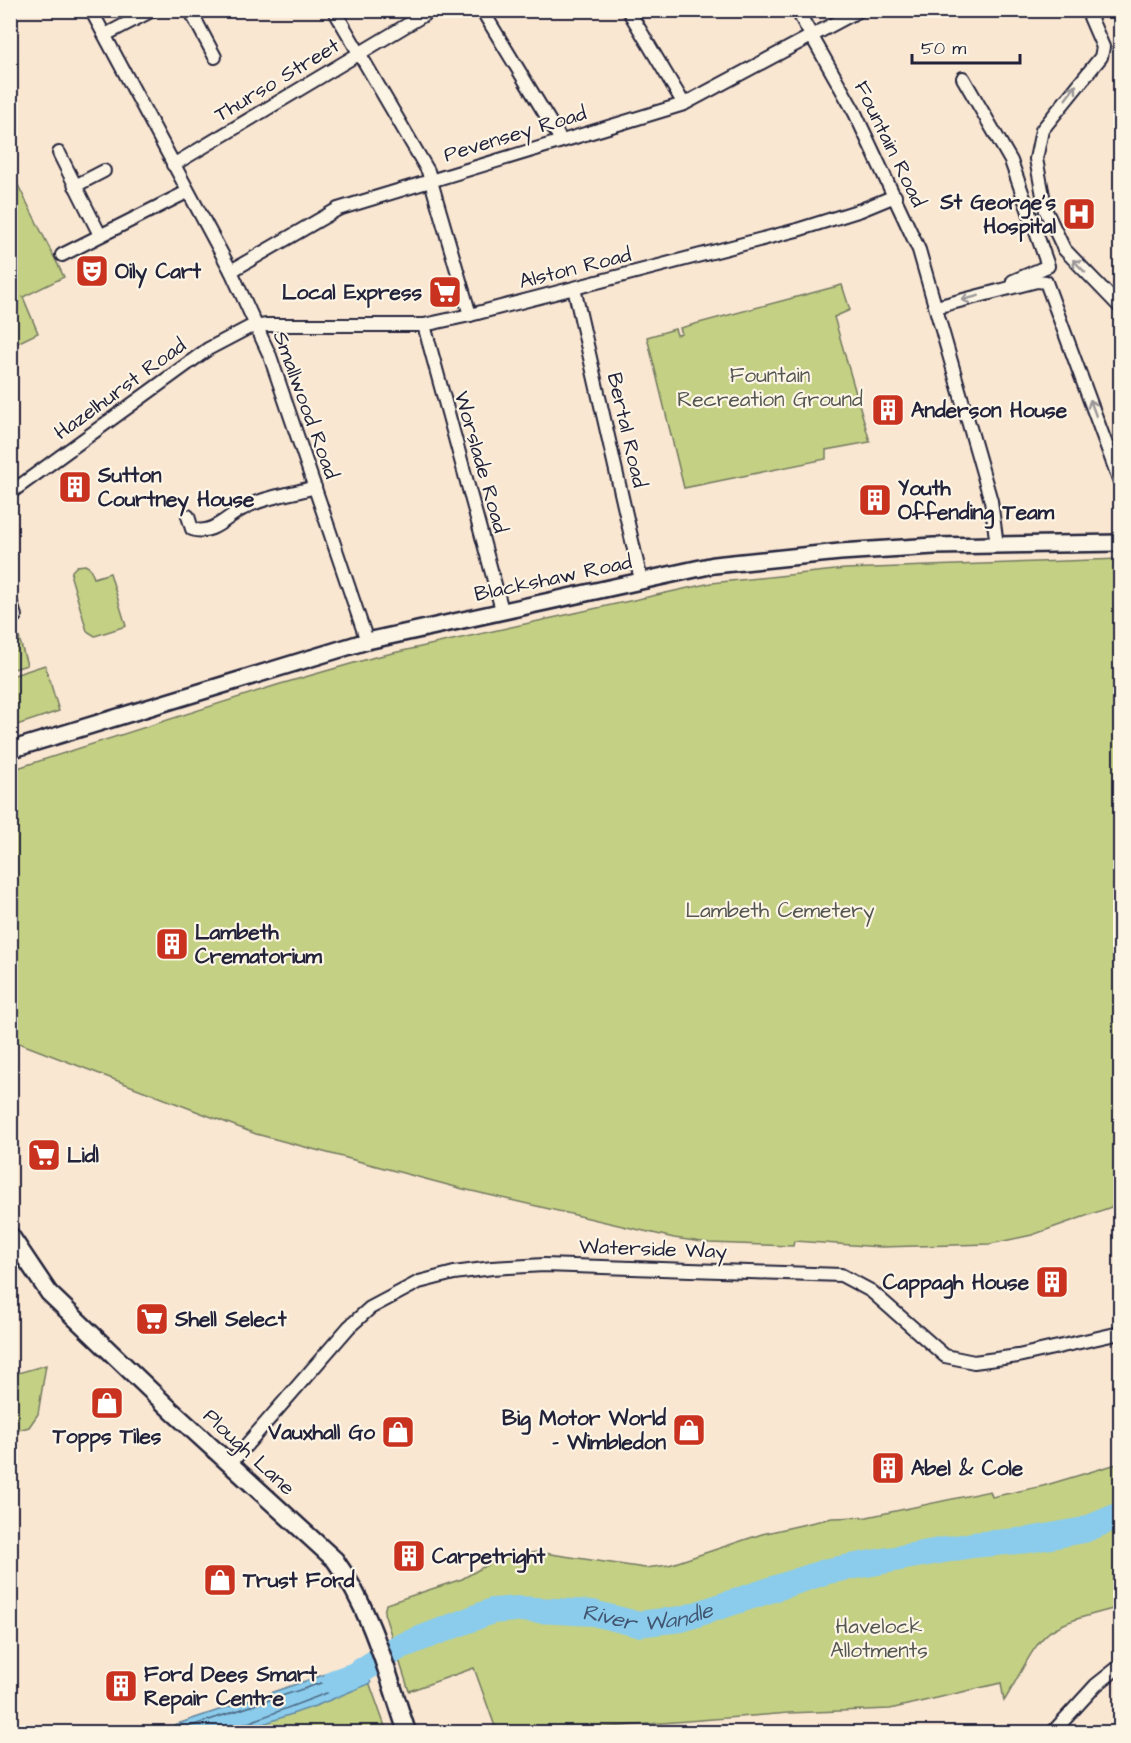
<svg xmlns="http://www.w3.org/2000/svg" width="1131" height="1743" viewBox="0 0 1131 1743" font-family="'Architects Daughter',sans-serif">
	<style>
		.green { fill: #c4d084; stroke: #737960; stroke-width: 1.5 }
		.water { fill: #8bccec; stroke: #6188a5; stroke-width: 1.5 }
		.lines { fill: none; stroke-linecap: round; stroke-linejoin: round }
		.shore { stroke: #4c6682; stroke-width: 1.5 }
		.river { stroke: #8bccec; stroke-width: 26 }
		.minor-casing { stroke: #22223b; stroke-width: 16 }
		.tertiary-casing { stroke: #22223b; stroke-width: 20 }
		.secondary-casing { stroke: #22223b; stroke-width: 21 }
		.minor { stroke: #fcf5e5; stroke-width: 12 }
		.tertiary { stroke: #fcf5e5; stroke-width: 15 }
		.secondary { stroke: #fcf5e5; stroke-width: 16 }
		.oneway { stroke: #9a9698 }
		.labels { text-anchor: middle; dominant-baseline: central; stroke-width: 4.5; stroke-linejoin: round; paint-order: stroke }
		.street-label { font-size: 21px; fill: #22223b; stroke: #fcf5e5 }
		.poi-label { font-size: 21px; font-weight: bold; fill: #22223b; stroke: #fcf5e5; text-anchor: start }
		.park-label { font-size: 21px; fill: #535651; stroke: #fcf5e5 }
		.water-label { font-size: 22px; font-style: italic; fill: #425570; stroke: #fcf5e5 }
	</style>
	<rect width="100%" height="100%" fill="#fae7d2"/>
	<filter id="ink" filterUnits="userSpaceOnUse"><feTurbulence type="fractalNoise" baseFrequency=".0167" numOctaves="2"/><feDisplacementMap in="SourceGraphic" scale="12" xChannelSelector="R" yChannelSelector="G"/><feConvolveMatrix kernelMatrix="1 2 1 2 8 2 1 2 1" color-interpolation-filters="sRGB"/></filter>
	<g filter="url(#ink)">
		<g class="green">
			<path d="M15,179L64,277L23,297L38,333L11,346L10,187Z"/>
			<path d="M842,285L850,310L834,317L870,442L826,450V459L684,488L647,337L675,329L677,335L682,334L680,328Z"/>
			<path d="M1120,559V1204L1032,1235L990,1244L881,1247L794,1241L793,1246L709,1243L674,1238L463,1189L256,1134L11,1040V770L277,685L375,657L711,583L845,569Z"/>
			<path d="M85,565L90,568L94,578L110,573L126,626L95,636L87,631L71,577L72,571L77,566Z"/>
			<path d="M15,624L27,665L11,670V626Z"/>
			<path d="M45,665L59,711L11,727V676Z"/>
			<path d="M46,1365L38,1414L29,1427L11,1432V1375Z"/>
			<path d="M1120,1463V1607C1099,1613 1073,1618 1054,1629C1034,1639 1017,1682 1004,1701L1001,1683L890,1709L789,1713L546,1732H497L474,1668L409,1691L384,1613L386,1604L462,1579L499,1558L537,1552L645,1568L669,1565L762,1534L832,1518L867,1517L990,1491L992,1497L1043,1486Z"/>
			<path d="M362,1662L387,1732H154Z"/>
		</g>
		<path class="water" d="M362,1662L371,1683L318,1705L240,1732H154Z"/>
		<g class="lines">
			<path class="shore" d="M173,1732L357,1671L360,1672L361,1680L245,1724L241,1732"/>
			<path class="river" id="s1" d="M335,1682L355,1675L399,1647L492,1611L518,1609L593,1613L637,1624L682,1619L828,1571L972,1545L1029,1540L1084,1530L1120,1515"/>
			<defs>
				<g id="minor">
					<path d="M91,10L231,271L270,356L367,641"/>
					<path d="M190,10L215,57"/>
					<path d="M334,10L428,171L470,315"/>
					<path d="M482,10L561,140"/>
					<path d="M628,10L684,104"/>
					<path d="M797,10L855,113L919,250L991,501L997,545"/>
					<path d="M1087,10L1103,47L1101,57L1042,130L1036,159L1046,211L1064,249L1120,307"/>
					<path d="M105,35L153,10"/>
					<path d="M963,78L1011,161L1048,266L1013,281"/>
					<path d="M59,153L100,235"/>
					<path d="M173,165L432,10"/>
					<path d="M75,186L104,171"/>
					<path d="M62,255L187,192"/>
					<path d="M231,271L338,209L684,104L860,10"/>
					<path d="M574,288L641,580"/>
					<path d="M936,307L1037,281L1046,282L1120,482"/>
					<path d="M424,325L502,610"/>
					<path d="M10,493L208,349L248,328L267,325H424L470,315L797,230L861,210L895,196"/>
					<path d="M188,516L192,529C212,536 226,517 242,509C263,497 292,494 315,487"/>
					<path d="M10,600L15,616"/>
					<path d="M230,1464L349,1327L370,1308L419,1282L454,1273L492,1268L544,1265L841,1275L871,1291L945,1356L974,1362L1018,1356L1120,1333"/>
					<path d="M1053,1732L1096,1685L1120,1666"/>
				</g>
				<path id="tertiary" d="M10,750L367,641L714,565L840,552L934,546L1120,543"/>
				<path id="secondary" d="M10,1235L49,1293L172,1411L335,1560C372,1611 387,1673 407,1732"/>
			</defs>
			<use href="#minor" class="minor-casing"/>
			<use href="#tertiary" class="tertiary-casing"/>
			<use href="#secondary" class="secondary-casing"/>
			<use href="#minor" class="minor"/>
			<use href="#tertiary" class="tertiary"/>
			<use href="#secondary" class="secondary"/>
		</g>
		<defs><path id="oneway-shaft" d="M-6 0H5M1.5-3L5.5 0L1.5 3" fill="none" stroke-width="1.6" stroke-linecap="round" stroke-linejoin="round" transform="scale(1.5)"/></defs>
		<g class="oneway">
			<use href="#oneway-shaft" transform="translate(1071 92) rotate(-53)"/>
			<use href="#oneway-shaft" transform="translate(1079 266) rotate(-134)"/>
			<use href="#oneway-shaft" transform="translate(970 298) rotate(166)"/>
			<use href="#oneway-shaft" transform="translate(1093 408) rotate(-110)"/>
		</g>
	</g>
	<defs>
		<symbol id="hospital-square" viewBox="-11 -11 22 22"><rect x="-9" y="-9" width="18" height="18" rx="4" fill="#c8321e" stroke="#fcf5e5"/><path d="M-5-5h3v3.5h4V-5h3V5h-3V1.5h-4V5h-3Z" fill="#fff"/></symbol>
		<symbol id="theatre-square" viewBox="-11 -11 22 22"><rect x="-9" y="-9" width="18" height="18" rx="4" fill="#c8321e" stroke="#fcf5e5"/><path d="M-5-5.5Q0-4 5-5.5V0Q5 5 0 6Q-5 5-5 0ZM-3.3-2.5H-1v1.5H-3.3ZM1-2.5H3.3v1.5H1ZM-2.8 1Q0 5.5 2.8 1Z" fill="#fff"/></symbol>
		<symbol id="supermarket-square" viewBox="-11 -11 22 22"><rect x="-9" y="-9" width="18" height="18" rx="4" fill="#c8321e" stroke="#fcf5e5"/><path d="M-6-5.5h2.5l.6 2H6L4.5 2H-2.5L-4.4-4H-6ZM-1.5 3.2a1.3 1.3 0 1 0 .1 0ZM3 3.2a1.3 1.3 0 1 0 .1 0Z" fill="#fff"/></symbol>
		<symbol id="building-square" viewBox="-11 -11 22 22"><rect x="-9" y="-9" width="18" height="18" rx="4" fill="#c8321e" stroke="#fcf5e5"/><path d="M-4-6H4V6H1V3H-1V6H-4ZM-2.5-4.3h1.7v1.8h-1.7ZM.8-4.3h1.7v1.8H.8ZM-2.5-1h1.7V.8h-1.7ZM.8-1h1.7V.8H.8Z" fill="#fff"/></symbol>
		<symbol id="shop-square" viewBox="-11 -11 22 22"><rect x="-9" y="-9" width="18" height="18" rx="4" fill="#c8321e" stroke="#fcf5e5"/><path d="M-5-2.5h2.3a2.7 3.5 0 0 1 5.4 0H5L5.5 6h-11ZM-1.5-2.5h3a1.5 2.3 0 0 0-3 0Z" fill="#fff"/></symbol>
	</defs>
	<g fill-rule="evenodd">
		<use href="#hospital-square" x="1060" y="195" width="38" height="38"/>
		<use href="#theatre-square" x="73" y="252" width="38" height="38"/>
		<use href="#supermarket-square" x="426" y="273" width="38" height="38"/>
		<use href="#building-square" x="869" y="391" width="38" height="38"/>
		<use href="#building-square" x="56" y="468" width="38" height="38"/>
		<use href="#building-square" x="856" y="481" width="38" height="38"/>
		<use href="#building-square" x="153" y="925" width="38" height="38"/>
		<use href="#supermarket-square" x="25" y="1136" width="38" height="38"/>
		<use href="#building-square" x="1033" y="1263" width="38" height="38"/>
		<use href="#supermarket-square" x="133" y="1300" width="38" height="38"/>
		<use href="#shop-square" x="88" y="1384" width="38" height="38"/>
		<use href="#shop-square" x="670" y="1411" width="38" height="38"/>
		<use href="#shop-square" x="379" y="1413" width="38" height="38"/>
		<use href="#building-square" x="869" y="1449" width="38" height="38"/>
		<use href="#building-square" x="390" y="1537" width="38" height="38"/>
		<use href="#shop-square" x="201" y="1561" width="38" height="38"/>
		<use href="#building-square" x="102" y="1667" width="38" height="38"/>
	</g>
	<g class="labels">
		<g class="street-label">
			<text transform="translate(277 80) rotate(-31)">Thurso Street</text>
			<text transform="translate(515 134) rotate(-17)">Pevensey Road</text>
			<text transform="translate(890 144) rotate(64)">Fountain Road</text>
			<text transform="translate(575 268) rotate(-14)">Alston Road</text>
			<text transform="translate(120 389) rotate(-36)">Hazelhurst Road</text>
			<text transform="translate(306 405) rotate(70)">Smallwood Road</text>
			<text transform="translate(627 430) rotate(77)">Bertal Road</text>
			<text transform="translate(481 462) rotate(74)">Worslade Road</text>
			<text transform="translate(553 578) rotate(-12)">Blackshaw Road</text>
			<text transform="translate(653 1249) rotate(2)">Waterside Way</text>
			<text transform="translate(249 1452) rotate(43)">Plough Lane</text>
		</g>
		<g class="poi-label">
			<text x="1056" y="202" text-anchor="end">St George's<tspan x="1056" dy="24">Hospital</tspan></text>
			<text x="115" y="271">Oily Cart</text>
			<text x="422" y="292" text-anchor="end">Local Express</text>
			<text x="911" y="410">Anderson House</text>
			<text x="98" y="475">Sutton<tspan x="98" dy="24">Courtney House</tspan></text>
			<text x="898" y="488">Youth<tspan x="898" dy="24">Offending Team</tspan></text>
			<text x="195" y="932">Lambeth<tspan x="195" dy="24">Crematorium</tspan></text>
			<text x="67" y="1155">Lidl</text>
			<text x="1029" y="1282" text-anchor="end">Cappagh House</text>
			<text x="175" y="1319">Shell Select</text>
			<text x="666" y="1418" text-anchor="end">Big Motor World<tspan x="666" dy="24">- Wimbledon</tspan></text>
			<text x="375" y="1432" text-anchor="end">Vauxhall Go</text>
			<text x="107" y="1436" text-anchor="middle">Topps Tiles</text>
			<text x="911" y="1468">Abel &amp; Cole</text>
			<text x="432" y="1556">Carpetright</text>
			<text x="243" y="1580">Trust Ford</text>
			<text x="144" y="1674">Ford Dees Smart<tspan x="144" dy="24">Repair Centre</tspan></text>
		</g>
		<g class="park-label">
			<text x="770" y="375">Fountain<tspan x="770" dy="24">Recreation Ground</tspan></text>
			<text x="780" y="910">Lambeth Cemetery</text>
			<text x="879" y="1626">Havelock<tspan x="879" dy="24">Allotments</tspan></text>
		</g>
		<g class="water-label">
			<text stroke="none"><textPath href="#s1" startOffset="330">River Wandle</textPath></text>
		</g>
	</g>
	<rect width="1131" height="1743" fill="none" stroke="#fcf5e5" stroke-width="36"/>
	<rect x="18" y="18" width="1095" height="1707" fill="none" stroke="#22223b" stroke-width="2" filter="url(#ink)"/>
	<path d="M912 54v9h108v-9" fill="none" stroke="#22223b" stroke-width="3"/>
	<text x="921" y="54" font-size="18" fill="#22223b" stroke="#fcf5e5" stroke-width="4.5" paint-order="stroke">50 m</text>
</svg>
